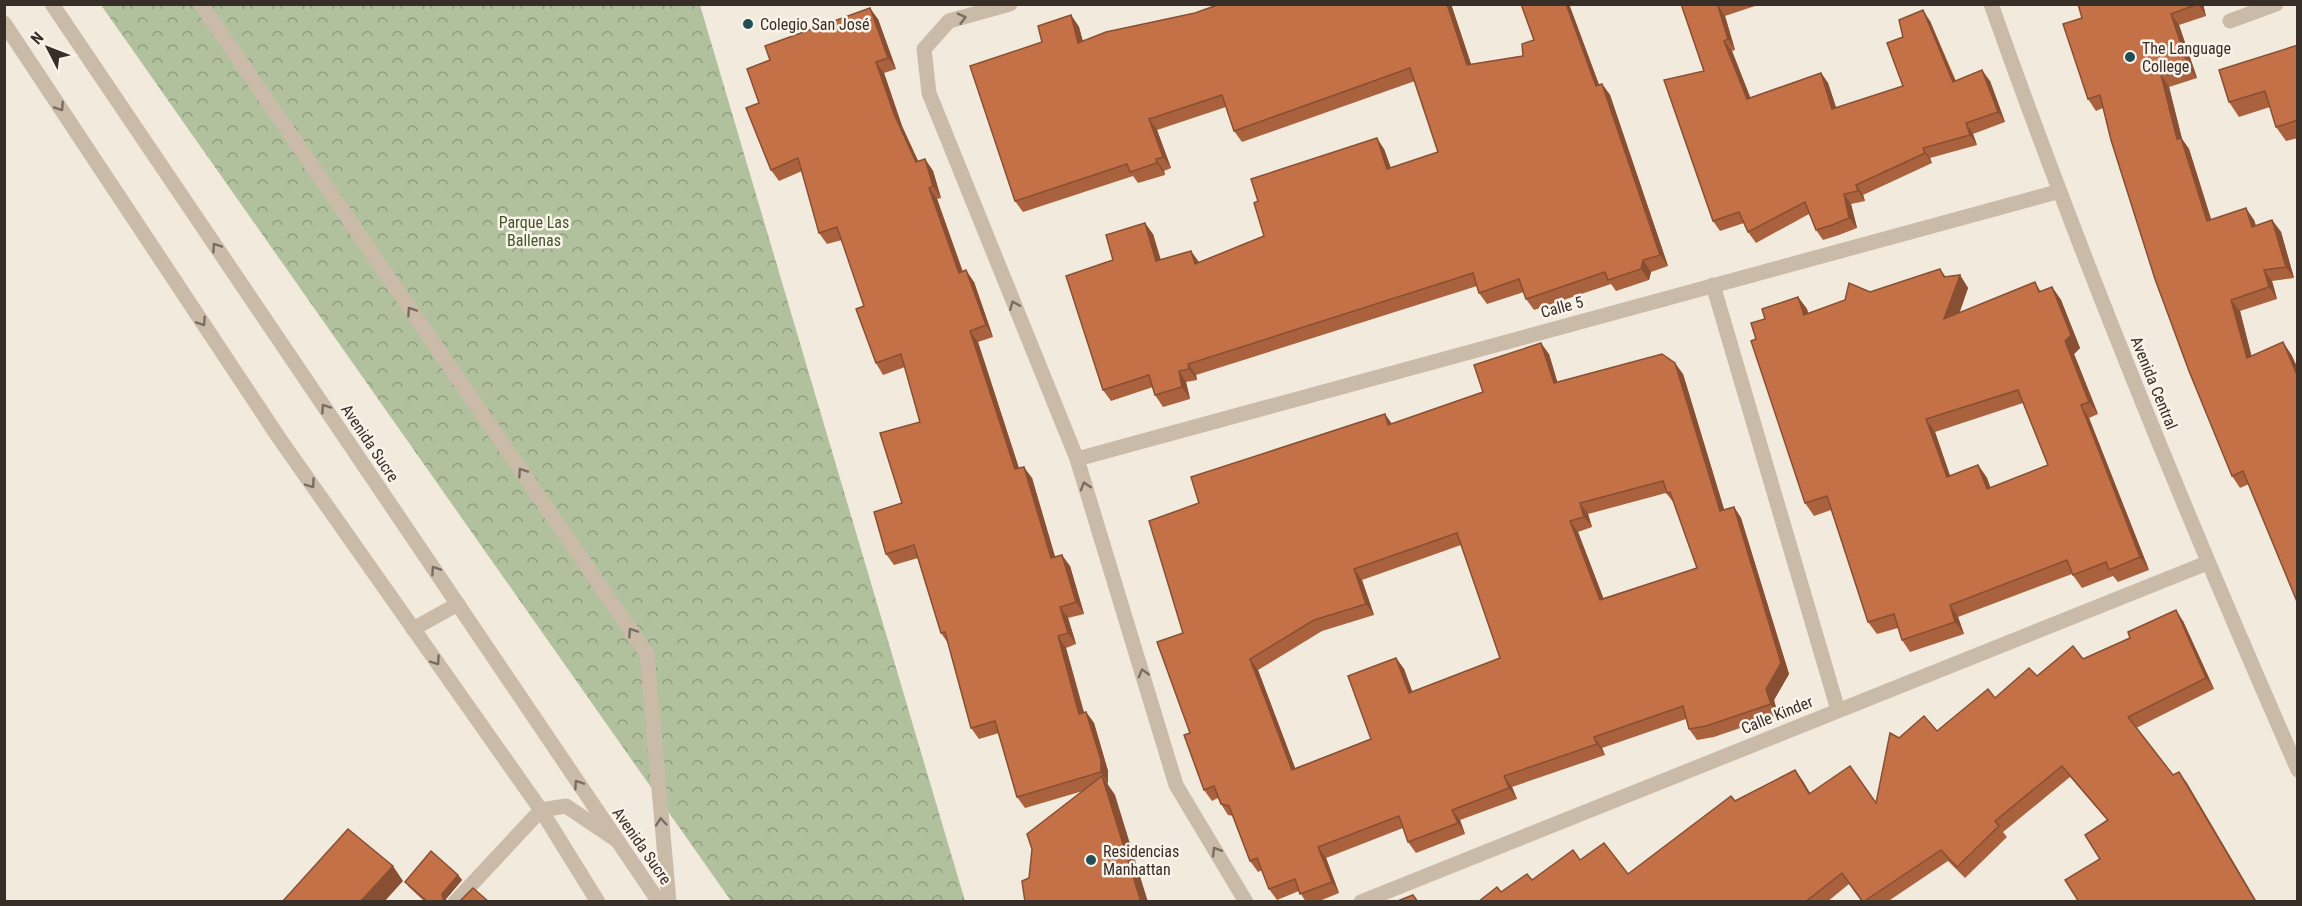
<svg xmlns="http://www.w3.org/2000/svg" width="2302" height="906" viewBox="0 0 2302 906" font-family="'Roboto Condensed',sans-serif">
	<style>
		.park { fill: url(#park-crowns) }
		.lines { fill: none; stroke-linecap: round; stroke-linejoin: round }
		.service { stroke: #cabba8; stroke-width: 15 }
		.minor { stroke: #cabba8; stroke-width: 15 }
		.wall { fill: #a9613e; fill-rule: evenodd }
		.shaded-wall { fill: #894f32 }
		.building { fill: #c47148; stroke: #894f32; stroke-width: 1.5; fill-rule: evenodd }
		.oneway { stroke: #796d62 }
		.poi-dot { fill: #1f4f58; stroke: #f9f3e9; stroke-width: 2 }
		.labels { text-anchor: middle; dominant-baseline: central; stroke-width: 5; stroke-linejoin: round; paint-order: stroke }
		.poi-label { font-size: 16px; fill: #372e28; stroke: #f9f3e9; text-anchor: start }
		.park-label { font-size: 16px; fill: #43552d; stroke: #f9f3e9 }
		.street-label { font-size: 16px; fill: #372e28; stroke: #f9f3e9 }
	</style>
	<defs>
		<pattern id="park-crowns" width="20" height="18" patternUnits="userSpaceOnUse" patternTransform="scale(1.5)"><rect width="20" height="18" fill="#b1c19d"/><path d="M2 6a3 3 0 1 1 6 0M12 15a3 3 0 1 1 6 0" fill="none" stroke="#919d80"/></pattern>
	</defs>
	<rect width="100%" height="100%" fill="#f2eadc"/>
	<path class="park" d="M101,5H700L965,901H731Z"/>
	<g class="lines">
		<g class="service">
			<path d="M2230,21L2276,4"/>
			<path d="M455,902L541,810L566,806L615,839"/>
		</g>
		<g class="minor">
			<path d="M52,4L659,902"/>
			<path d="M201,4L647,654L669,902"/>
			<path d="M1010,4L949,21L924,49L929,93L1077,459L1176,785L1246,902"/>
			<path d="M1991,4C2083,264 2187,518 2298,770"/>
			<path d="M4,23L279,438L541,810L598,902"/>
			<path d="M1713,285L1838,710"/>
			<path d="M1077,459L2057,192"/>
			<path d="M413,629L458,604"/>
			<path d="M1361,902L2207,563"/>
		</g>
	</g>
	<g class="wall">
		<path d="M1220,4H1451L1471,64L1523,56L1534,40L1521,4H1569L1599,85L1602,84L1610,95L1668,266L1651,272L1649,280L1616,291L1611,284L1534,310L1526,299L1524,292L1487,304L1479,293L1477,286L1196,375L1197,380L1186,382L1190,399L1163,407L1155,395L1153,387L1111,401L1103,390L1113,260L1153,234L1161,260L1199,263L1264,236L1384,149L1391,168L1438,152L1415,81L1242,142L1234,131L1226,107L1157,130L1171,168L1164,171L1165,175L1138,183L1133,176L1023,212L1015,201L1071,15L1079,27L1083,41L1195,13Z"/>
		<path d="M1681,4H1761L1725,16L1735,50L1732,51L1750,98L1821,73L1828,83L1836,108L1903,86V37L1930,21L1956,81H1990L2005,122L1973,134L1977,145L1930,158L1932,163L1863,195L1865,201L1851,204L1857,228L1839,235L1823,240L1816,230L1809,214L1756,243L1748,232L1744,223L1720,231L1713,221L1704,71Z"/>
		<path d="M2203,4L2206,16L2179,25L2197,78L2169,87L2182,139L2189,149L2211,219L2254,220L2256,226L2272,220L2281,232L2294,278L2272,281L2277,299L2240,311L2251,356L2291,354L2298,369V604L2249,484L2240,488L2232,476L2103,108L2096,111L2088,99L2063,24Z"/>
		<path d="M878,19L896,69L884,73L902,126L918,161L925,159L933,171L941,198L937,199L963,272L974,282L993,337L978,342L1019,468L1032,478L1055,557L1070,566L1084,614L1068,618L1076,644L1066,648L1084,712H1086L1094,723L1108,771V783L1107,784L1115,795L1029,878L1083,791L1025,808L1017,797L999,733L979,739L971,728L948,643L941,633L918,558L894,565L886,554L902,503L920,422L905,367L883,375L876,363L864,306L842,240L827,244L819,233L802,171L779,181L771,170L759,103L770,60Z"/>
		<path d="M2298,45V138L2286,141L2276,127L2270,107L2239,117L2229,102Z"/>
		<path d="M1940,269L1946,277L1960,275L1968,288L1959,313L2035,282L2041,292L2052,287L2061,300L2080,348L2074,354L2098,414L2089,418L2149,570L2118,582L2113,576L2082,588L2072,574L1958,617L1964,634L1910,652L1902,640L1898,628L1877,634L1868,622L1831,510L1814,516L1805,503L1756,339L1765,319L1798,297L1807,309L1808,313ZM2023,403L2048,465L1990,488L1987,478L1978,465L1950,476L1935,432Z"/>
		<path d="M1549,354L1557,382L1683,374L1724,510L1734,507L1741,518L1789,674L1774,700L1778,715L1714,737L1697,740L1689,729L1686,719L1602,748L1605,755L1512,787L1517,799L1460,820L1465,834L1416,853L1408,842L1403,828L1326,858L1339,893L1317,902H1306L1299,891L1277,900L1269,889L1262,870L1258,872L1250,861L1233,816L1228,815L1221,804L1218,798L1212,801L1204,790L1190,733L1183,633L1199,503L1483,392ZM1666,493L1674,503L1697,568L1603,598L1578,532L1592,527L1588,514ZM1461,545L1500,658L1412,692L1404,669L1396,658L1371,739L1295,768L1258,670L1322,631L1374,615L1362,580Z"/>
		<path d="M2183,621L2214,689L2136,728L2173,775L2187,783L2100,859L2107,820L2070,777L2003,832L2007,837L1965,878L1948,861L1887,902H1862L1849,884L1827,902H1478L1580,860L1628,874L1735,801L1795,770L1810,793L1876,803L1899,738L1937,731L1995,698L2037,676Z"/>
		<path d="M458,875L462,880L446,899V902H425L409,887L405,882Z"/>
	</g>
	<g class="shaded-wall">
		<path d="M1447,4H1451L1475,76L1467,65Z"/>
		<path d="M1566,4H1569L1604,98L1596,86Z"/>
		<path d="M2198,4H2203L2206,16Z"/>
		<path d="M1718,6L1725,16L1735,50L1728,39Z"/>
		<path d="M870,8L878,19L896,69L888,58Z"/>
		<path d="M1923,10L1930,21L1960,93L1953,82Z"/>
		<path d="M2171,14L2179,25L2197,78L2188,66Z"/>
		<path d="M1071,15L1079,27L1086,55L1078,43Z"/>
		<path d="M1724,41L1732,51L1755,109L1747,99Z"/>
		<path d="M876,62L884,73L902,126L924,174L916,162L894,114Z"/>
		<path d="M1982,70L1990,81L2005,122L1998,112Z"/>
		<path d="M1821,73L1828,83L1840,119L1832,109Z"/>
		<path d="M2161,75L2169,87L2182,139L2189,149L2215,232L2207,221L2177,139Z"/>
		<path d="M1602,84L1610,95L1668,266L1660,255Z"/>
		<path d="M1149,119L1157,130L1171,168L1163,157Z"/>
		<path d="M1966,123L1973,134L1977,145L1970,135Z"/>
		<path d="M1377,138L1384,149L1395,180L1387,169Z"/>
		<path d="M1923,148L1930,158L1932,163L1925,153Z"/>
		<path d="M925,159L933,171L941,198L933,186Z"/>
		<path d="M1156,159L1164,171L1165,175L1157,163Z"/>
		<path d="M1856,185L1863,195L1865,201L1858,191Z"/>
		<path d="M929,188L937,199L967,284L959,273Z"/>
		<path d="M1844,194L1851,204L1857,228L1849,218Z"/>
		<path d="M2246,208L2254,220L2260,238L2252,227Z"/>
		<path d="M2272,220L2281,232L2294,278L2286,267Z"/>
		<path d="M1145,223L1153,234L1164,272L1156,261Z"/>
		<path d="M1191,251L1199,262L1195,264Z"/>
		<path d="M1643,260L1651,272L1649,280L1641,269Z"/>
		<path d="M966,270L974,282L993,337L986,325Z"/>
		<path d="M2264,270L2272,281L2277,299L2269,287Z"/>
		<path d="M1960,275L1968,288L1953,332L1944,319Z"/>
		<path d="M2052,287L2061,300L2080,348L2074,354L2098,414L2089,402L2065,341Z"/>
		<path d="M1798,297L1807,309L1812,327L1804,315Z"/>
		<path d="M2231,300L2240,311L2255,369L2247,358Z"/>
		<path d="M970,331L978,342L1023,481L1015,469Z"/>
		<path d="M2283,342L2291,354L2298,369V377Z"/>
		<path d="M1541,343L1549,354L1561,394L1554,383Z"/>
		<path d="M1675,363L1683,374L1728,522L1720,511Z"/>
		<path d="M1188,364L1196,375L1197,380L1189,369Z"/>
		<path d="M1179,371L1186,382L1190,399L1182,387Z"/>
		<path d="M2081,405L2089,418L2149,570L2140,557Z"/>
		<path d="M1385,414L1392,424L1388,425Z"/>
		<path d="M1926,419L1935,432L1955,490L1947,477Z"/>
		<path d="M1978,465L1987,478L1996,502L1987,489Z"/>
		<path d="M1024,467L1032,478L1059,570L1051,558Z"/>
		<path d="M1580,503L1588,514L1592,527L1584,517Z"/>
		<path d="M1734,507L1741,518L1789,674L1774,700L1778,715L1771,704L1766,689Z"/>
		<path d="M1570,521L1578,532L1608,610L1600,600Z"/>
		<path d="M1062,555L1070,566L1084,614L1076,602Z"/>
		<path d="M1354,569L1362,580L1374,615L1366,604Z"/>
		<path d="M1950,605L1958,617L1964,634L1955,622Z"/>
		<path d="M1060,607L1068,618L1076,644L1068,633Z"/>
		<path d="M2176,610L2183,621L2214,689L2206,678Z"/>
		<path d="M1058,636L1066,648L1087,725L1079,714Z"/>
		<path d="M1396,658L1404,669L1417,704L1409,693Z"/>
		<path d="M1250,659L1258,670L1300,781L1292,770Z"/>
		<path d="M1086,712L1094,723L1108,771V783L1101,772Z"/>
		<path d="M1594,737L1602,748L1605,755L1597,744Z"/>
		<path d="M1795,770L1803,781L1817,805L1809,794Z"/>
		<path d="M2179,772L2187,783L2257,902H2256Z"/>
		<path d="M1102,776L1115,795L1148,902H1141Z"/>
		<path d="M1504,776L1512,787L1517,799L1509,788Z"/>
		<path d="M1452,810L1460,820L1465,834L1458,823Z"/>
		<path d="M1318,847L1326,858L1339,893L1332,882Z"/>
		<path d="M393,866L403,881L384,902H360Z"/>
		<path d="M458,875L462,880L446,899V902H444L442,894Z"/>
	</g>
	<g class="building">
		<path d="M1220,4H1447L1467,65L1523,56L1522,44L1534,40L1521,4H1566L1596,86L1602,84L1660,255L1643,260L1641,269L1608,280L1605,272L1526,299L1519,279L1479,293L1473,273L1188,364L1189,369L1179,371L1182,387L1155,395L1149,375L1103,390L1066,276L1113,260L1106,235L1145,223L1156,261L1191,251L1195,264L1264,236L1254,203L1258,201L1251,179L1377,138L1387,169L1438,152L1410,68L1234,131L1222,95L1149,119L1163,157L1156,159L1157,163L1130,172L1127,164L1015,201L970,66L1042,42L1038,26L1071,15L1078,43L1106,32L1195,13Z"/>
		<path d="M1681,4H1721L1718,6L1728,39L1724,41L1747,99L1821,73L1832,109L1903,86L1887,43L1903,37L1899,20L1923,10L1953,82L1982,70L1998,112L1966,123L1970,135L1923,148L1925,153L1856,185L1858,191L1844,194L1849,218L1832,225L1816,230L1805,202L1748,232L1739,212L1713,221L1664,80L1704,71Z"/>
		<path d="M2078,4H2198L2171,14L2188,66L2161,75L2177,139L2181,138L2207,221L2246,208L2252,227L2272,220L2286,267L2264,270L2269,287L2231,300L2247,358L2283,342L2298,377V604L2243,471L2232,476L2189,371L2155,279L2111,140L2100,95L2088,99L2063,24L2082,18Z"/>
		<path d="M870,8L888,58L876,62L894,114L916,162L925,159L933,186L929,188L959,273L966,270L986,325L970,331L1015,469L1024,467L1051,558L1062,555L1076,602L1060,607L1068,633L1058,636L1079,714L1086,712L1101,760V772L1017,797L995,721L971,728L945,632L941,633L914,545L886,554L874,512L902,503L880,433L920,422L901,354L876,363L856,309L864,306L837,227L819,233L798,158L771,170L746,108L759,103L747,69L770,60L765,46Z"/>
		<path d="M2298,45V120L2276,127L2265,91L2229,102L2219,70Z"/>
		<path d="M1940,269L1944,277L1960,275L1944,319L2035,282L2039,292L2052,287L2071,335L2065,341L2089,402L2081,405L2140,557L2109,570L2106,562L2073,575L2067,560L1950,605L1955,622L1902,640L1894,614L1868,622L1827,496L1805,503L1751,341L1756,339L1751,323L1765,319L1762,309L1798,297L1804,315L1845,300L1849,283L1870,292ZM2018,390L2048,465L1987,489L1978,465L1947,477L1926,419Z"/>
		<path d="M1541,343L1554,383L1662,354L1675,363L1720,511L1734,507L1781,663L1766,689L1771,704L1706,726L1689,729L1683,706L1594,737L1597,744L1504,776L1509,788L1452,810L1458,823L1408,842L1399,816L1318,847L1332,882L1300,894L1295,879L1269,889L1257,858L1250,861L1229,806L1221,804L1214,786L1204,790L1184,735L1190,733L1157,642L1183,633L1149,521L1199,503L1191,477L1385,414L1388,425L1483,392L1474,365ZM1663,481L1667,493L1670,492L1697,568L1600,600L1570,521L1584,517L1580,503ZM1457,533L1500,658L1409,693L1396,658L1348,676L1371,739L1292,770L1250,659L1314,620L1366,604L1354,569Z"/>
		<path d="M2176,610L2206,678L2128,717L2173,775L2179,772L2256,902H2079L2065,880L2100,859L2085,835L2108,820L2062,766L1995,821L1999,826L1957,867L1941,850L1863,902L1842,873L1805,902H1478L1497,887L1501,892L1527,874L1532,880L1573,850L1580,860L1604,843L1628,874L1731,796L1735,801L1795,770L1809,794L1850,766L1876,803L1890,733L1899,738L1924,716L1937,731L1988,689L1995,698L2029,668L2037,676L2073,646L2083,659L2130,638L2128,632Z"/>
		<path d="M1102,776L1141,902H1025L1022,881L1029,878L1032,849L1027,834Z"/>
		<path d="M348,829L393,866L360,902H282Z"/>
		<path d="M431,851L458,875L442,894L444,902H428L405,882Z"/>
		<path d="M473,888L489,902H459Z"/>
		<path d="M1413,895L1418,902H1395Z"/>
	</g>
	<defs><path id="oneway-chevron" d="M-2-3.5L2.5 0L-2 3.5" fill="none" stroke-width="1.6" stroke-linecap="round" stroke-linejoin="round" transform="scale(1.5)"/></defs>
	<g class="oneway">
		<use href="#oneway-chevron" transform="translate(962 18) rotate(-15)"/>
		<use href="#oneway-chevron" transform="translate(60 107) rotate(57)"/>
		<use href="#oneway-chevron" transform="translate(216 247) rotate(-124)"/>
		<use href="#oneway-chevron" transform="translate(1014 305) rotate(-112)"/>
		<use href="#oneway-chevron" transform="translate(411 311) rotate(-124)"/>
		<use href="#oneway-chevron" transform="translate(202 322) rotate(57)"/>
		<use href="#oneway-chevron" transform="translate(325 408) rotate(-124)"/>
		<use href="#oneway-chevron" transform="translate(522 472) rotate(-124)"/>
		<use href="#oneway-chevron" transform="translate(311 484) rotate(55)"/>
		<use href="#oneway-chevron" transform="translate(1085 486) rotate(-107)"/>
		<use href="#oneway-chevron" transform="translate(435 570) rotate(-124)"/>
		<use href="#oneway-chevron" transform="translate(632 632) rotate(-124)"/>
		<use href="#oneway-chevron" transform="translate(436 661) rotate(55)"/>
		<use href="#oneway-chevron" transform="translate(1143 673) rotate(-106)"/>
		<use href="#oneway-chevron" transform="translate(578 784) rotate(-124)"/>
		<use href="#oneway-chevron" transform="translate(661 822) rotate(-95)"/>
		<use href="#oneway-chevron" transform="translate(1216 851) rotate(-121)"/>
	</g>
	<g class="poi-dot">
		<circle cx="748" cy="24" r="6"/>
		<circle cx="2130" cy="57" r="6"/>
		<circle cx="1091" cy="860" r="6"/>
	</g>
	<g class="labels">
		<g class="poi-label">
			<text x="760" y="24">Colegio San José</text>
			<text x="2142" y="48">The Language<tspan x="2142" dy="18">College</tspan></text>
			<text x="1103" y="851">Residencias<tspan x="1103" dy="18">Manhattan</tspan></text>
		</g>
		<g class="park-label">
			<text x="534" y="222">Parque Las<tspan x="534" dy="18">Ballenas</tspan></text>
		</g>
		<g class="street-label">
			<text transform="translate(1562 307) rotate(-15)">Calle 5</text>
			<text transform="translate(2154 383) rotate(68)">Avenida Central</text>
			<text transform="translate(370 443) rotate(56)">Avenida Sucre</text>
			<text transform="translate(1777 715) rotate(-22)">Calle Kinder</text>
			<text transform="translate(642 846) rotate(55)">Avenida Sucre</text>
		</g>
	</g>
	<rect width="2302" height="906" fill="none" stroke="#372e28" stroke-width="12"/>
	<g transform="translate(48 48) rotate(312)" stroke="#f9f3e9" stroke-width="4.5" paint-order="stroke">
	<path d="M0-4.5L10 22L0 15L-10 22Z" fill="#372e28"/>
	<text y="-9" font-size="16" font-weight="bold" text-anchor="middle" fill="#372e28">N</text>
	</g>
</svg>
